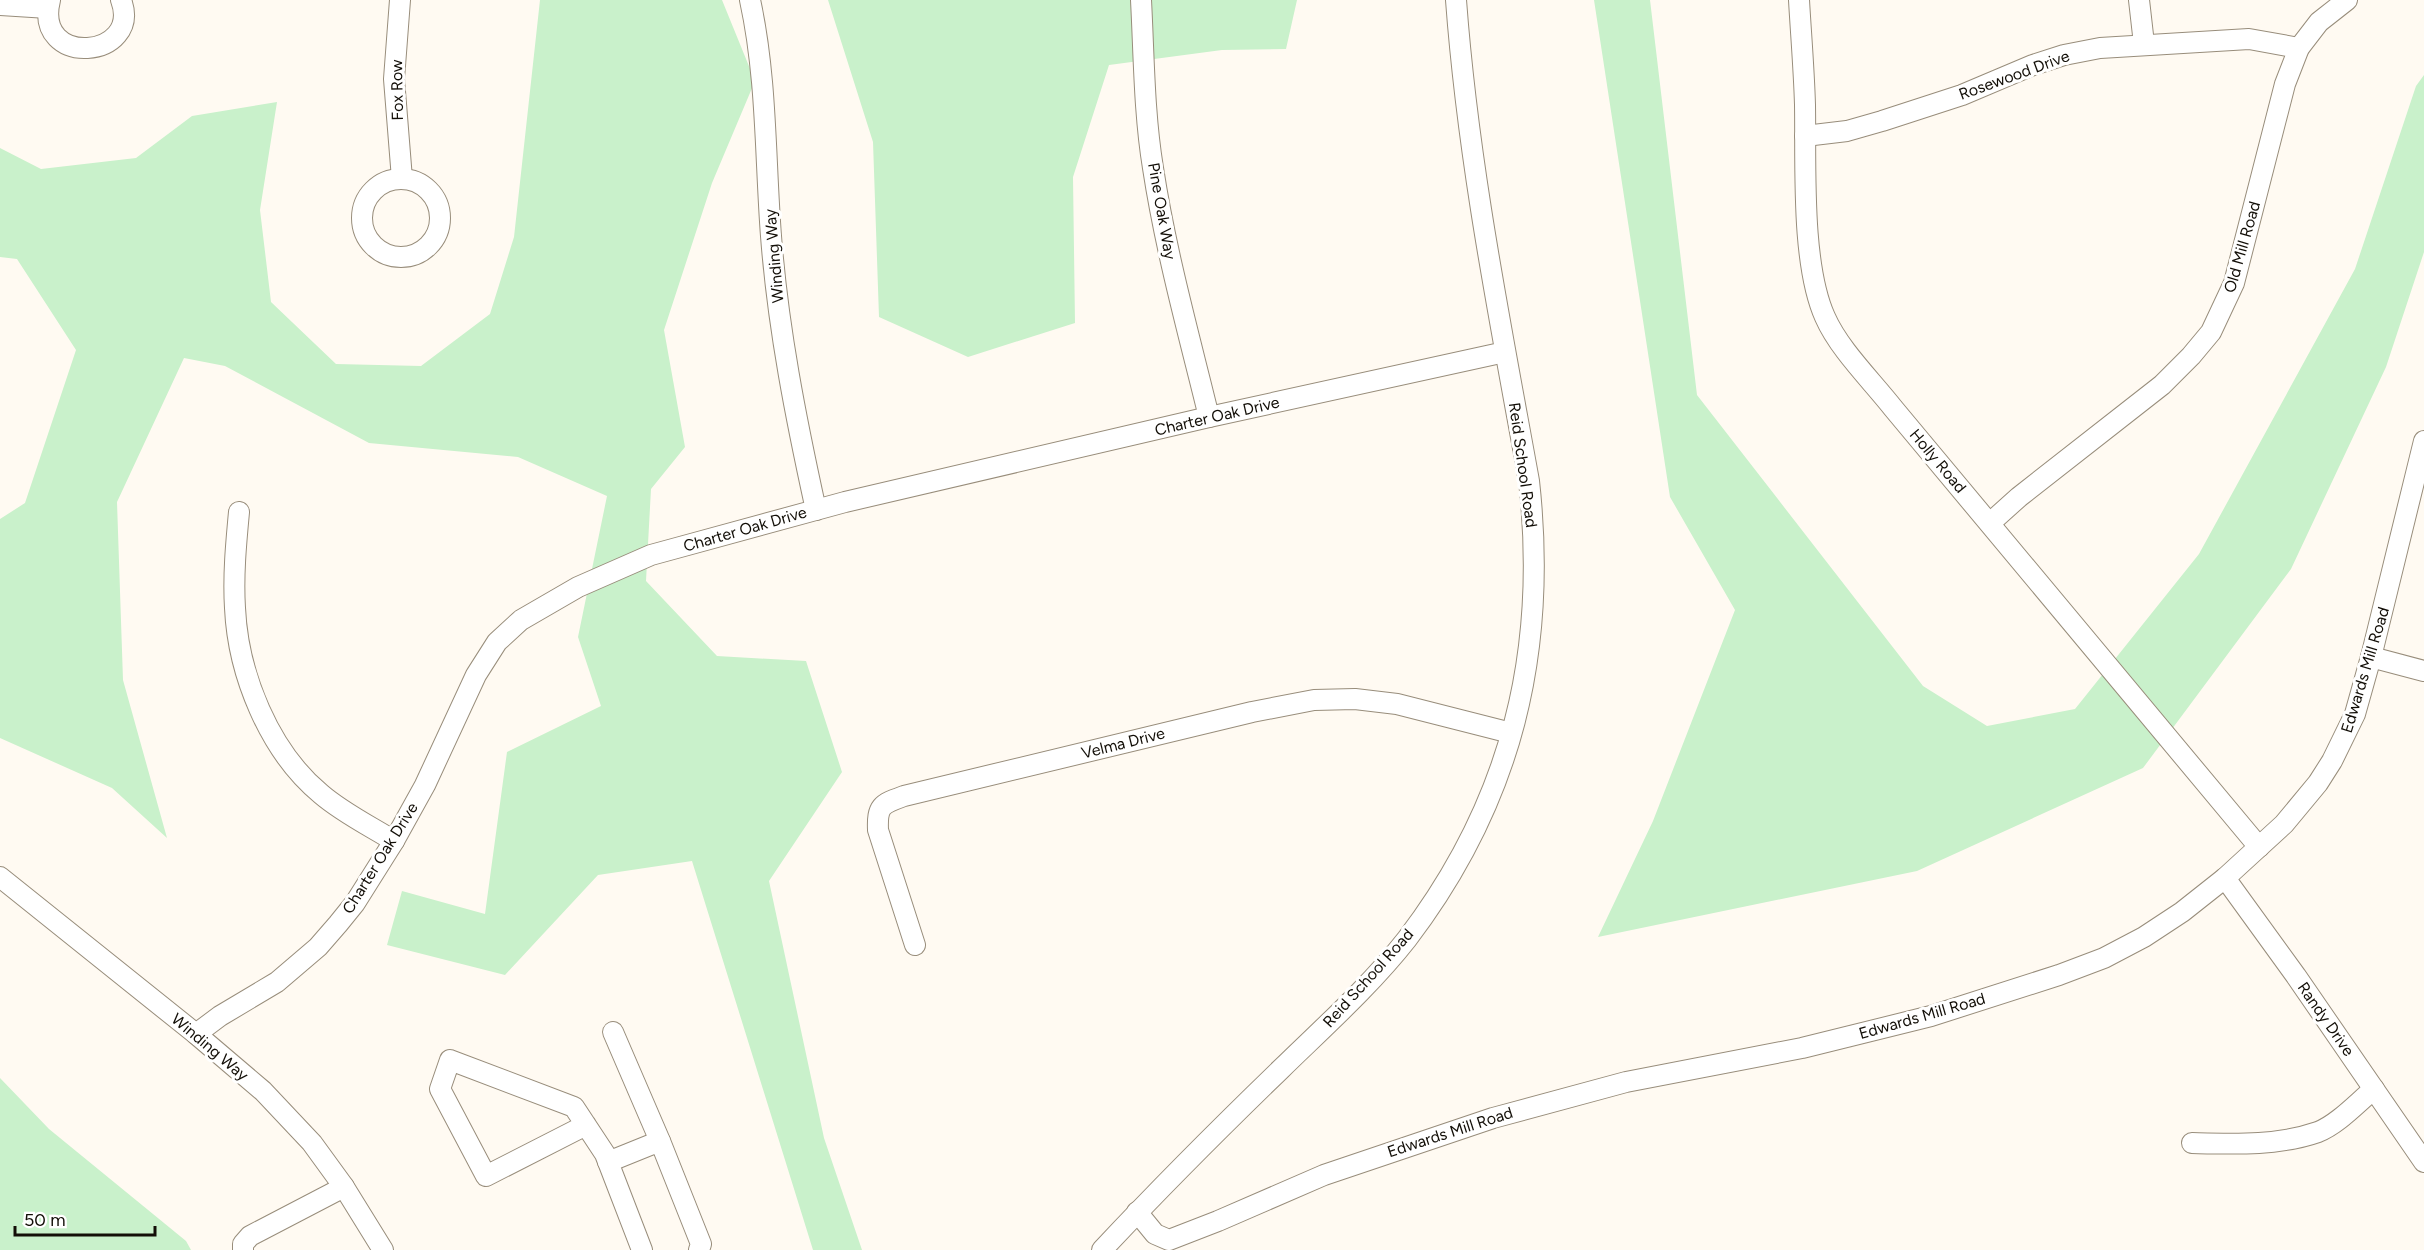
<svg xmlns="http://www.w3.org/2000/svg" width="2424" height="1250" viewBox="0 0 2424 1250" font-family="Figtree,sans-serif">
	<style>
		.green { fill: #c9f1cb }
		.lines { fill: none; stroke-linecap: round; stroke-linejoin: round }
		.minor-casing { stroke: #988d7b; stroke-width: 22 }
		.minor { stroke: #fff; stroke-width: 20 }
		.labels { text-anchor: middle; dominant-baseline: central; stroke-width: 6; stroke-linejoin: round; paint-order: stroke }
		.street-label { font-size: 16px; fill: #120e07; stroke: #fff }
	</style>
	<rect width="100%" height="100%" fill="#fffaf2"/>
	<g class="green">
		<path d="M540,0H722L755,81L712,183L664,330L685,447L651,489L646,581L717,656L806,661L842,772L769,881L824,1138L862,1250H813L692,861L598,875L505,975L387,945L402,891L485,914L507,752L601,706L578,637L607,496L518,457L369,443L225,366L184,358L117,502L123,680L167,838L112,788L0,738V519L25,503L76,350L17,259L0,257V148L41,169L136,158L192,116L277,102L260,210L271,302L336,364L421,366L490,314L514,237Z"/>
		<path d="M828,0H1297L1286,49L1222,50L1109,65L1073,177L1075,323L968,357L879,317L873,142Z"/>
		<path d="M1594,0H1650L1697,395L1923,686L1987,726L2075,709L2199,554L2355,269L2416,86L2424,75V252L2386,367L2291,569L2143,768L1917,871L1598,937L1653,821L1735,610L1670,497Z"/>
		<path d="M0,1078L49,1129L186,1241L191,1250H0Z"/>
	</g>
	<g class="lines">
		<defs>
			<g id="minor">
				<path d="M50,0C33,69 143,59 121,0"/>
				<path d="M400,0L394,79L402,179"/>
				<path d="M750,0C767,78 765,157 771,236C778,328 796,419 816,510"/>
				<path d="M1141,0C1144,56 1144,113 1153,168C1166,253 1189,335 1209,417"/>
				<path d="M1799,0C1801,35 1804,70 1805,105C1806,164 1801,264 1825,317C1839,349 1871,380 1893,408L2259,847"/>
				<path d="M2139,0L2144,44"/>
				<path d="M0,5L48,8"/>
				<path d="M1805,136L1847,131L1882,121L1962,95L2033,65L2064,55L2100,48L2249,39L2299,48"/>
				<circle cx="401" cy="218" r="39"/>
				<path d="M239,512C236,544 233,576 235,608C238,674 269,751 321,794C343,813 370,826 394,841"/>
				<path d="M1990,523L2019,497L2162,385L2191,356L2211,332L2234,283L2285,84L2299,48L2319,22L2347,0"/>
				<path d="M2371,657L2424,671"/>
				<path d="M0,877L196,1034L263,1091L312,1143L344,1187L383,1250"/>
				<path d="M2225,878L2296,976L2424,1162"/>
				<path d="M915,945L878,830C877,805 882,804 904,796L1252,712L1314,700L1355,699L1397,704L1511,733"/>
				<path d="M613,1032L660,1141"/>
				<path d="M196,1034L220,1016L277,982L318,947L338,924L355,903L394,841L425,785L476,675L497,642L521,620L578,587L651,555L845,502L1209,417L1505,352"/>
				<path d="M586,1125L486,1176L440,1089L450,1060L574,1107L605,1154L642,1250"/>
				<path d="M2192,1143C2233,1144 2278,1146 2318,1132C2338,1124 2357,1103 2374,1089"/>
				<path d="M608,1162L660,1141L701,1244L699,1250"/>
				<path d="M1137,1212L1155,1234L1169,1240L1218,1221L1324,1175L1493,1118L1626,1082L1802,1048L1931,1016L2059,975L2104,958L2144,937L2182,912L2225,878L2284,824L2318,783L2332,761L2355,714L2371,657L2424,441"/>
				<path d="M243,1250V1244L250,1236L344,1187"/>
				<path d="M1102,1250C1160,1188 1220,1128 1281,1069C1324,1027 1370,986 1407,939C1512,801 1548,652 1529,481C1500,321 1468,162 1456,0"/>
			</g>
		</defs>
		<use href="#minor" class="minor-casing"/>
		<use href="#minor" class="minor"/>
	</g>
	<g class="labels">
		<g class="street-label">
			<text transform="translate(2014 75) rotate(-20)">Rosewood Drive</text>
			<text transform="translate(397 90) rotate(-91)">Fox Row</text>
			<text transform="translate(1162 211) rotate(80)">Pine Oak Way</text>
			<text transform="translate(2242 247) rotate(-74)">Old Mill Road</text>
			<text transform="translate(774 256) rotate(-95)">Winding Way</text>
			<text transform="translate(1217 416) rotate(-13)">Charter Oak Drive</text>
			<text transform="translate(1938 461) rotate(50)">Holly Road</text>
			<text transform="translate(1523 465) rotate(82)">Reid School Road</text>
			<text transform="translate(745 529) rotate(-16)">Charter Oak Drive</text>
			<text transform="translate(2365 670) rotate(-73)">Edwards Mill Road</text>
			<text transform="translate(1123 743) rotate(-14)">Velma Drive</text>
			<text transform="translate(380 858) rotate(-58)">Charter Oak Drive</text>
			<text transform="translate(1368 978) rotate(-48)">Reid School Road</text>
			<text transform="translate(1922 1016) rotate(-16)">Edwards Mill Road</text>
			<text transform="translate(2326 1019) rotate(55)">Randy Drive</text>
			<text transform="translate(210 1047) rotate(40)">Winding Way</text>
			<text transform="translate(1450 1132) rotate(-18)">Edwards Mill Road</text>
		</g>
	</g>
	<path d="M15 1226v9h140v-9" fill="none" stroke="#120e07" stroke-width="3"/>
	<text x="24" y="1226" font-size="18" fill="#120e07" stroke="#ffffff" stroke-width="4.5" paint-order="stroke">50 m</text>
</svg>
